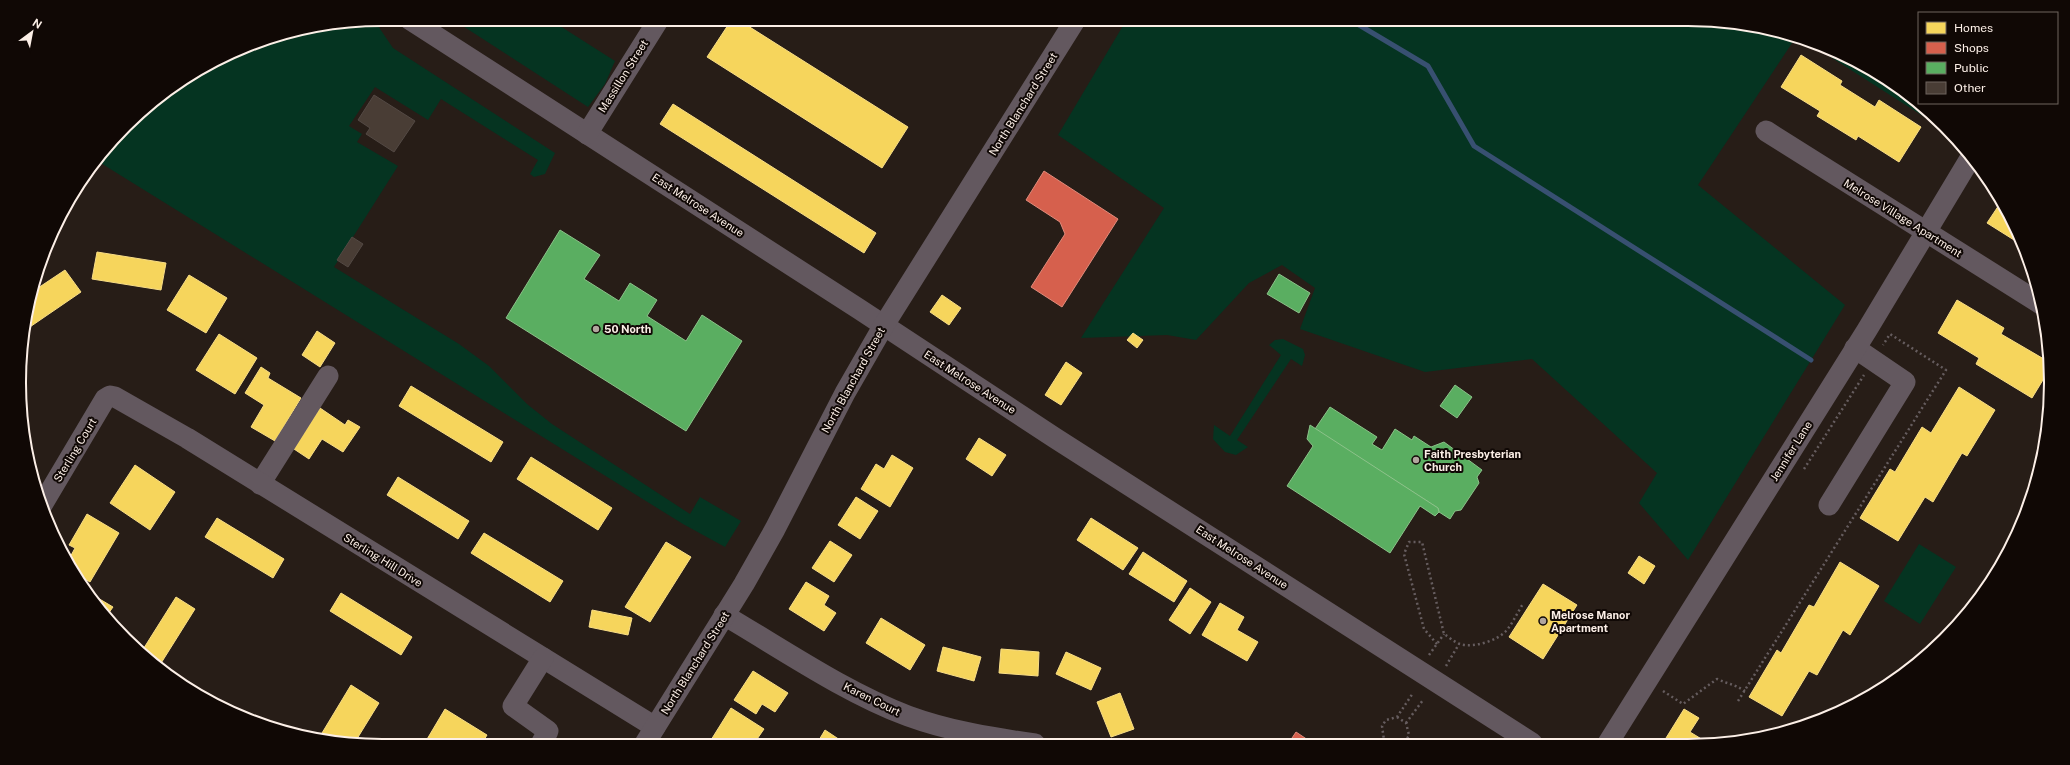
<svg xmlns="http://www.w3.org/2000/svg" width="2070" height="765" viewBox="0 0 2070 765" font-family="'Public Sans',sans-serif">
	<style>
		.green { fill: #053421 }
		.homes { fill: #f6d55c; stroke: #f8dd86 }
		.shops { fill: #d6604d; stroke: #e18b7b }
		.public { fill: #5aae61; stroke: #8bc289 }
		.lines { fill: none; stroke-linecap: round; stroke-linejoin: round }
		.stream { stroke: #385071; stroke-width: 5 }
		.building { fill: #493d35; stroke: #534944 }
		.path { stroke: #665d5f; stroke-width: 2.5; stroke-dasharray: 2 3; stroke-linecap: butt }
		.minor { stroke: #63585f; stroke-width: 21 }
		.poi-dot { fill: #b1a69e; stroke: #100805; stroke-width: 1.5 }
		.labels { text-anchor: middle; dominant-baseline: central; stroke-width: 4; stroke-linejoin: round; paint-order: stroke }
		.street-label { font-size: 11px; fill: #fcefe7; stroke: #100805 }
		.poi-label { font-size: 11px; font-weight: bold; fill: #fcefe7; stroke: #100805; text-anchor: start }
		.rim { fill: none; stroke: #fcefe7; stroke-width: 2 }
	</style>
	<rect width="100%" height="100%" fill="#271d17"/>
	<g class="green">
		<path d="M452,19H549L615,61L605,84L588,107Z"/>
		<path d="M1127,19H1687L1782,31L1796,37L1698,185L1845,305L1688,560L1639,503L1657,473L1532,359L1425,372L1300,329L1315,288L1282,265L1249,283L1196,340L1167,335L1081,338L1164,208L1058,135Z"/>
		<path d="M374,20L393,48L555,153L545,174L534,177L530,174L538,160L441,99L428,120L375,87L349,126L362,134L357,142L398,166L334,267L459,344L489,366L527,404L552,424L690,514L700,497L741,521L725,547L683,524L99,162L143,109L201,68L265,38Z"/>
		<path d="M1804,40L1848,57L1909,94L1951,134Z"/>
		<path d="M1283,339L1303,349L1305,355L1302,366L1291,359L1237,440L1248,447L1236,455L1225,452L1213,439L1214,425L1230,436L1281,355L1269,345L1275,340Z"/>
		<path d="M1919,544L1956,567L1920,624L1884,601Z"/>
	</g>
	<g class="homes">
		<path d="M732,19H737L908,127L882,168L707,57Z"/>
		<path d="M1801,55L1842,81L1840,85L1875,107L1879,100L1921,127L1899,162L1858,136L1856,140L1817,116L1820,111L1781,87Z"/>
		<path d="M673,104L876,233L864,253L660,124Z"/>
		<path d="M1999,205L2006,210L2022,245L1987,223Z"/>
		<path d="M97,252L166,263L161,290L92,279Z"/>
		<path d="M65,270L81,292L24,331L32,292Z"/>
		<path d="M189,275L227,298L206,333L167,310Z"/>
		<path d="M942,295L961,308L949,325L930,312Z"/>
		<path d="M1957,300L2004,328L2001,334L2049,362V370L2032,398L1976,364L1979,358L1938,333Z"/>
		<path d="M317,331L335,343L320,367L302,355Z"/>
		<path d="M1133,333L1143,340L1137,348L1127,340Z"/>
		<path d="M219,334L257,358L235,394L196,370Z"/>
		<path d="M1066,362L1082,373L1061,405L1045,395Z"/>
		<path d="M261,367L270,373L268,378L301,398L275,441L251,427L264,405L245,393Z"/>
		<path d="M411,386L503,442L491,462L399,406Z"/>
		<path d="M1959,387L1995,410L1967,456L1962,453L1933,502L1925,497L1898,541L1860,518L1890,469L1895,472L1922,427L1931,433Z"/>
		<path d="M320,408L345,425L348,420L360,427L343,452L322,439L309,459L294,449Z"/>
		<path d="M979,438L1006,455L992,476L966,459Z"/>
		<path d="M892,455L913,468L890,507L861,489L876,464L884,469Z"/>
		<path d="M531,457L612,508L598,530L517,479Z"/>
		<path d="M135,465L175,492L150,530L110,503Z"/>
		<path d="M398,477L469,521L458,539L387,495Z"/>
		<path d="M856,497L878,511L860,539L838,525Z"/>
		<path d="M87,514L119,533L90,582L73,572L68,561L75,548L69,545Z"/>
		<path d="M217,518L284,559L273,578L205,537Z"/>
		<path d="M1091,518L1138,548L1123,570L1077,540Z"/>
		<path d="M484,533L563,581L550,602L471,553Z"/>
		<path d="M830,541L852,555L834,582L812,568Z"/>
		<path d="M666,542L691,557L650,622L625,607Z"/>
		<path d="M1143,552L1187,581L1174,602L1129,574Z"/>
		<path d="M1639,556L1655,566L1644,584L1628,573Z"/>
		<path d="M1840,562L1879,586L1850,635L1843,630L1817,675L1809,671L1782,716L1749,697L1777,650L1781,653L1809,605L1814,607Z"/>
		<path d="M806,582L829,596L824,605L836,613L824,631L789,609Z"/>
		<path d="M1543,584L1577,605L1543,659L1509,637Z"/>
		<path d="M1190,588L1211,602L1190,634L1169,620Z"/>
		<path d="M86,591L113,607L108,614Z"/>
		<path d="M341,593L412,637L401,655L330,611Z"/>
		<path d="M176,597L195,609L158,668L142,651Z"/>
		<path d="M1220,603L1244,617L1237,630L1258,642L1247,661L1202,635Z"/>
		<path d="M592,610L632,618L628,635L589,627Z"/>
		<path d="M881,618L925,645L910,670L866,643Z"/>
		<path d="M943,647L981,657L974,681L937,671Z"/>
		<path d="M1001,649L1039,652L1038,676L999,673Z"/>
		<path d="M1066,652L1101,668L1091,690L1056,674Z"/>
		<path d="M753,671L788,693L775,712L762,704L756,714L734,700Z"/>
		<path d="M351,685L379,703L355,742L319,738Z"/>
		<path d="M1120,693L1134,729L1111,737L1097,702Z"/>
		<path d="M731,708L764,729L753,745H718L711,740Z"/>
		<path d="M445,709L487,735L484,740L491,744L490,746H423Z"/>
		<path d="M1684,709L1699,718L1690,732L1708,743H1673L1666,738Z"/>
		<path d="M825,730L846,744L845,745H816Z"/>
	</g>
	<g class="shops">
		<path d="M1044,171L1118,219L1062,307L1031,287L1065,234L1060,222L1026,200Z"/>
		<path d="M1296,732L1314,744H1288Z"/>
	</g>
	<g class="public">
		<path d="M560,230L600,255L584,279L619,301L630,283L657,300L647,316L686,341L702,315L742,341L686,431L506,318Z"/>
		<path d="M1279,274L1310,293L1299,313L1267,294Z"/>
		<path d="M1455,385L1472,397L1457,418L1440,406Z"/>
		<path d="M1330,407L1377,437L1372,444L1382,450L1395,429L1412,440L1414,436L1431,447L1444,442L1482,470L1477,477L1479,483L1461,510L1455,511L1450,519L1439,512L1438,508L1315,429Z"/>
		<path d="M1310,425L1438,508L1439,512L1435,516L1420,506L1390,553L1287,486L1313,446L1307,439Z"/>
	</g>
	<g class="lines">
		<path class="stream" d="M1349,19L1428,66L1474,146L1811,360"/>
	</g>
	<g class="building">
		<path d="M374,95L415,121L394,152L366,134L370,128L358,120Z"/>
		<path d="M352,237L363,244L348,267L337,260Z"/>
	</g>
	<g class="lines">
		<g class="path">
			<path d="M1804,469L1864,375"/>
			<path d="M1437,644L1424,629L1404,554L1409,542H1422L1444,634C1449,637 1454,642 1460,644C1473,648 1497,641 1506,631C1513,623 1517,613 1523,604"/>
			<path d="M1429,655L1444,634"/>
			<path d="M1446,666L1459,644"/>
			<path d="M1663,691L1683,704L1717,679C1728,684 1734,684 1745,691"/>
			<path d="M1738,701L1946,370L1890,334L1883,345"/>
			<path d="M1397,717L1406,723L1409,735L1406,741L1391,743L1384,740L1382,726L1386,720L1397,717L1413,693"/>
			<path d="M1406,723L1423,700"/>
		</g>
		<g class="minor">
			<path d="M409,19L859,309L1055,438L1532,743"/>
			<path d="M1766,131L2041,304"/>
			<path d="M587,134L659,19"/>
			<path d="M260,484L328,376"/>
			<path d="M42,505L105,399L110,396L115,397L187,438L655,727"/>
			<path d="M1829,505L1905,382L1855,348"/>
			<path d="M724,615C782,649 846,693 908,716C949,731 992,738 1035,744"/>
			<path d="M1608,743L1867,330L1971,157"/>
			<path d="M644,745L744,584L775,529L845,393L884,325L1074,22"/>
			<path d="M540,746L548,731L513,706L543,658"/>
		</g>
	</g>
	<g class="poi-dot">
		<circle cx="596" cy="329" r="4"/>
		<circle cx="1416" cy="460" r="4"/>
		<circle cx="1543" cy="621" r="4"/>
	</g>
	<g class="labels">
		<g class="street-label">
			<text transform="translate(623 76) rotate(-58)">Massillon Street</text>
			<text transform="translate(1023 104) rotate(-58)">North Blanchard Street</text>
			<text transform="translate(698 205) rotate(33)">East Melrose Avenue</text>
			<text transform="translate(1903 218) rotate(32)">Melrose Village Apartment</text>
			<text transform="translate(853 380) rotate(-61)">North Blanchard Street</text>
			<text transform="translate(970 382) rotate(33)">East Melrose Avenue</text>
			<text transform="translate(75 450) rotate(-59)">Sterling Court</text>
			<text transform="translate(1791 451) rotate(-58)">Jennifer Lane</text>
			<text transform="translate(1242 557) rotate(33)">East Melrose Avenue</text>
			<text transform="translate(383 560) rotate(32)">Sterling Hill Drive</text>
			<text transform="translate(695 663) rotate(-58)">North Blanchard Street</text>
			<text transform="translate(872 699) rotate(26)">Karen Court</text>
		</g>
		<g class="poi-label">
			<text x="604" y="329">50 North</text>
			<text x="1424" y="454">Faith Presbyterian<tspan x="1424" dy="13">Church</tspan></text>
			<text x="1551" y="615">Melrose Manor<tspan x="1551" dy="13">Apartment</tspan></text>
		</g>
	</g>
	<path d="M0 0H2070V765H0ZM382 26H1688A356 356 0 0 1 2044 382V383A356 356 0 0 1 1688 739H382A356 356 0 0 1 26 383V382A356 356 0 0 1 382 26Z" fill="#100805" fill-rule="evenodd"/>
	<path class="rim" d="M382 26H1688A356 356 0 0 1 2044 382V383A356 356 0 0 1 1688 739H382A356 356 0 0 1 26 383V382A356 356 0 0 1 382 26Z"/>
	<rect x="1918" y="12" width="140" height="92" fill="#100805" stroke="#6e645f"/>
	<rect x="1926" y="22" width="20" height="12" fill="#f6d55c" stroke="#6e645f"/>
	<text x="1954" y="32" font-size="12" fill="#fcefe7">Homes</text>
	<rect x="1926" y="42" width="20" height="12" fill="#d6604d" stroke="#6e645f"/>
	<text x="1954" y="52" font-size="12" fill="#fcefe7">Shops</text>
	<rect x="1926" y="62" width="20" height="12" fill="#5aae61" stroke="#6e645f"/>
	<text x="1954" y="72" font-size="12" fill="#fcefe7">Public</text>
	<rect x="1926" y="82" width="20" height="12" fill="#493d35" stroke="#6e645f"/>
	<text x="1954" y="92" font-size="12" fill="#fcefe7">Other</text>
	<g transform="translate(32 32) rotate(32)" stroke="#100805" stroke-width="3" paint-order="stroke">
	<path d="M0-3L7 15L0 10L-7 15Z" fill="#fcefe7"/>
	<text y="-6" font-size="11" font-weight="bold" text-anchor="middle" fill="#fcefe7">N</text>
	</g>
</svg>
